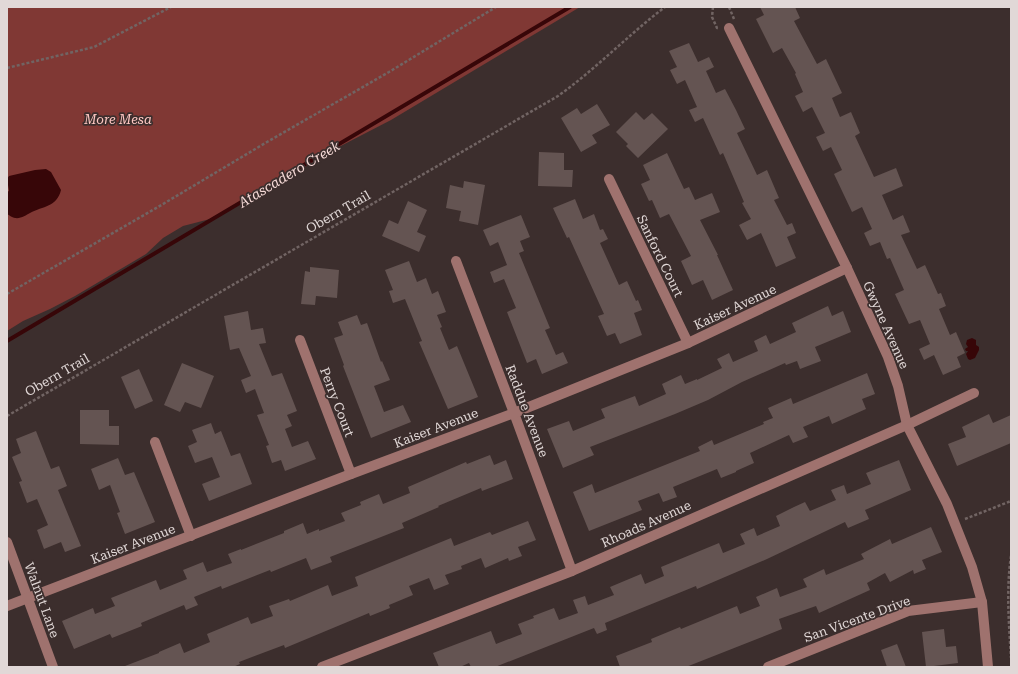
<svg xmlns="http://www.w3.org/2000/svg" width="1018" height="674" viewBox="0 0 1018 674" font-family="'Roboto Serif',serif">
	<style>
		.green { fill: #803834 }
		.water { fill: #370608 }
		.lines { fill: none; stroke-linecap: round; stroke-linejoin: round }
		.stream { stroke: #370608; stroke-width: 4 }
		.building { fill: #645452 }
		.path { stroke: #716463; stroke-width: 2.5; stroke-dasharray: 3 2; stroke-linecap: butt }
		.minor { stroke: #9f726e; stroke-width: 10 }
		.labels { text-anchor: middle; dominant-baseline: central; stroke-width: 3.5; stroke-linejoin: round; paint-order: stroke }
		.park-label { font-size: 13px; font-style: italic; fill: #ffc8c3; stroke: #3c2e2d }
		.street-label { font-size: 13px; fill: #e1d8d7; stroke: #3c2e2d }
		.water-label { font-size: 14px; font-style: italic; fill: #f6dad7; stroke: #3c2e2d }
	</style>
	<rect width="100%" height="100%" fill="#3c2e2d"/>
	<path class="green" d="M7,7H580L391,120L329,152L300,170L210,219L183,226L163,238L146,254L75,296L50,309L23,321L7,331Z"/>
	<g class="water">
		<path d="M46,169L51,172L61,190C57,207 43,206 30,213C26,215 21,219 15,218C13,218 9,215 7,214V192L9,191L7,179L9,176L35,170Z"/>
		<path d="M972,338L976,340V345L979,347V350L975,358L970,360L968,359L966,354L968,351H966L965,349L968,347L966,344L967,340Z"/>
	</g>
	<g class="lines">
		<path class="stream" d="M7,341L570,7"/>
	</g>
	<g class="building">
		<path d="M760,7H795L800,18L794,21L817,64L826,59L842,93L832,98L840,117L851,112L860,133L855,136L874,177L896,168L903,186L882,195L893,220L903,215L910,232L901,235L917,269L925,265L938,294L941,293L946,306L939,309L950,335L956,332L965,353L957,357L961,367L943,375L934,355L924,360L919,349L930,344L920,320L909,324L895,294L904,290L890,258L887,259L880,242L870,246L864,233L872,229L862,207L852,212L834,174L842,170L831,147L823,151L816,137L825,133L812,107L803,112L795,96L803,92L795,74L796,73L782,48L773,53L756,19L764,15Z"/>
		<path d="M689,43L698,62L709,57L714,67L706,71L716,93L725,89L736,110L745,129L737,133L757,175L767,170L779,198L774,200L787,225L792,223L796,233L787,237L796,258L776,267L761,233L747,240L739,225L751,219L742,203L744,202L723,153L720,155L703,118L695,122L689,110L697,107L685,80L677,84L670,70L677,67L669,51Z"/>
		<path d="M597,104L610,125L592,135L597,143L581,152L561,118L577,108L581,114Z"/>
		<path d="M636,112L644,120L652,113L668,129L638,158L626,146L628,144L616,132Z"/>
		<path d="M539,152L564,153V170H573L572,187L538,186Z"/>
		<path d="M667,153L684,189L689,187L695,200L712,193L720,212L700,220L718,255H717L733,290L712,300L703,280L692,285L681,261L691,256L669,214L660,218L652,200L649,201L641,184L650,180L643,165Z"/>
		<path d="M464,181L485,185L478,225L459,221L461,211L446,208L450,185L463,188Z"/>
		<path d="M575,199L583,219L594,214L600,230L603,229L608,239L600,243L619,285L627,281L636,301L638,300L642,310L634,313L642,335L620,344L615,333L607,336L598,316L604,314L569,237L567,238L553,208Z"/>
		<path d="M408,201L427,210L417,232L426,236L419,252L382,236L389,220L398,224Z"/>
		<path d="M521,215L530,237L520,241L524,251L519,253L550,328L545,330L556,355L563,352L568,363L542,374L536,359L527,363L507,312L516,308L504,279L494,283L490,272L507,265L498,242L490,246L483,230Z"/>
		<path d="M409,261L417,282L426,278L432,294L438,291L446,312L437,315L442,327L440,328L449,350L457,346L478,397L448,409L419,342L422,341L405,299L393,303L389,291L393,290L385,270Z"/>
		<path d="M310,267L339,270L337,298L316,296L315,305L301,304L305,271L310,272Z"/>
		<path d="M828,306L832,316L843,311L851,332L815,347L821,361L800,369L797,361L786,365L785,363L742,382L708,400L675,414L590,447L594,455L563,468L547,429L569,421L573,431L605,418L601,409L635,396L639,406L666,394L662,384L681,375L685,384L697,379V380L722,368L717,359L729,353L733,362L758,351L754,341L766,335L770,344L796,332L792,323Z"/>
		<path d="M248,311L251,330L263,328L266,343L259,344L272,376L282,373L297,411L287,415L292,426L285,429L292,447L308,441L316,459L285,471L281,460L272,463L266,446L269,445L257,415L264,413L255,389L246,393L241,380L251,376L239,348L230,350L224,316Z"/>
		<path d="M357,315L361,325L367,323L381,362L382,361L390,380L374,386L384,412L403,405L411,422L371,438L343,366L344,365L334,338L343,335L338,322Z"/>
		<path d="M182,363L214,376L201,408L185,402L180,412L164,405Z"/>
		<path d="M139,369L153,401L135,409L121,377Z"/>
		<path d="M867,373L875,394L862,399L866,409L832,424L829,416L803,427L808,437L793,443L789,435L750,453L754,463L736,471V472L721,478L717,469L673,487L677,497L663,502L659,493L638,501L642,510L589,531L573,492L592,484L595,493L700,451L698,447L712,440L714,445L764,424L763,422L773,418L768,408L791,398L793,404Z"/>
		<path d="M80,410H109V426H119V445L80,444Z"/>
		<path d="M989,414L993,423L1011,415V443L957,466L948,444L966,437L962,427Z"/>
		<path d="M211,423L215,434L221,431L231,456L240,453L252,484L209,501L202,484L220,477L212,457L195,463L188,446L197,442L192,430Z"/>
		<path d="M36,431L51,469L59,466L67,486L58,490L81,546L65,552L61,542L44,549L37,530L48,525L37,499L27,503L19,482L22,481L12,457L21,453L16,439Z"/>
		<path d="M490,455L494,465L506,460L513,479L482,491L481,488L438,506L439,507L402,523L404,528L330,557L332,562L311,570L306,558L271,572L270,570L222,589L221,586L194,597L198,605L186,610L184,605L141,623L142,626L112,638L110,634L74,649L62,621L93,608L95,614L115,606L111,598L156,580L160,590L187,579L183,570L203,562L207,572L232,563L228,554L241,549V550L284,533V531L303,523L307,534L319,529V531L345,521L341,513L361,505L360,502L379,494L383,504L410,493L408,487L466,462L467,464Z"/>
		<path d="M118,458L125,475L134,472L155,522L125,534L117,513L120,512L110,485L99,490L91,469Z"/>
		<path d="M899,460L911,490L865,510L869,519L848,528L845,522L767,559L697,589L696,586L605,623L607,630L597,634L594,628L495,667H471L469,663L460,667H439L433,653L491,631L496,644L522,634L518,624L534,618L533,616L554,608L559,620L578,613L573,600L585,596L588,605L614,595L610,587L641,574L645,584L664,576L661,567L719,543L723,553L745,544L740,534L754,528L757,536L780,526L776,516L794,507L805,502L810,511L836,500L831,490L844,485L847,494L871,484L866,473Z"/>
		<path d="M528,521L536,540L518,547L522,556L509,561L508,558L485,568L481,558L461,566L462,569L445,575L449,584L434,590L429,578L409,586L413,595L389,605L390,608L370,616L369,613L285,648L284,645L239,662L240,664L233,667H125V666L159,653V652L180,643L184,653L210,642L207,634L248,617L251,624L273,616L269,606L289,599L290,601L328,585L332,596L358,586L355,577L451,538L454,546L490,532L492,535Z"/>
		<path d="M931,527L942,552L922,560L926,569L914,574L913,570L890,582L885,573L867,583L870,590L819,613L816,606L779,619L782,629L686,667H620L616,656L652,642L651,639L680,627L681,629L737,606L740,614L760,606L756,597L777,588L780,597L807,587L803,579L824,569L826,575L864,559L861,554L890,539L892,544Z"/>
		<path d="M944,629L946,647L956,646L958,663L926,667L922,632Z"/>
		<path d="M897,644L906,667H887L881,650Z"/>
	</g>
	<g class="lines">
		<g class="path">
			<path d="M713,7L712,17L717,28H718"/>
			<path d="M729,7L734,19"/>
			<path d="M7,68L94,47L171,7"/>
			<path d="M7,294L158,207L267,142L389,72L496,7"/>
			<path d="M7,416L558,96C596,69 628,35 665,7"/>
			<path d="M965,519L1011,501"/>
			<path d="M1011,556C1006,590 1009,624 1011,658"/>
		</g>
		<g class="minor">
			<path d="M729,28L847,268L888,357L898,386L907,425L947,504L972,567L982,602L988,667"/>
			<path d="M609,179L688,343"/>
			<path d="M456,261L514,413L572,571"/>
			<path d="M300,340L351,474"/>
			<path d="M155,442L191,536"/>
			<path d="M7,542L53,667"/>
			<path d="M7,606L351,474L514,413L688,343L847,268"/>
			<path d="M322,667L572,571L907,425L974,393"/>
			<path d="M768,667L908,611L982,602"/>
		</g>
	</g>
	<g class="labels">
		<g class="park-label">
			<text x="118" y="119">More Mesa</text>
		</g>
		<g class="street-label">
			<text transform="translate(338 212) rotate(-30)">Obern Trail</text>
			<text transform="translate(660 256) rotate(64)">Sanford Court</text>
			<text transform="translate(735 307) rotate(-25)">Kaiser Avenue</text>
			<text transform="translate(886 325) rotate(66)">Gwyne Avenue</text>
			<text transform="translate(57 375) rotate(-30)">Obern Trail</text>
			<text transform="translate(337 402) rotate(69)">Perry Court</text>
			<text transform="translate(527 411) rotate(69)">Raddue Avenue</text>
			<text transform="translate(436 428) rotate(-21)">Kaiser Avenue</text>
			<text transform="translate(646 524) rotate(-24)">Rhoads Avenue</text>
			<text transform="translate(133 544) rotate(-21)">Kaiser Avenue</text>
			<text transform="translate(42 600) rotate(70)">Walnut Lane</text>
			<text transform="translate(857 619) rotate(-20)">San Vicente Drive</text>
		</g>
		<g class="water-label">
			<text transform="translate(289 174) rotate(-31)">Atascadero Creek</text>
		</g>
	</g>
	<rect width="1018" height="674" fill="none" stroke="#e1d8d7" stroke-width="16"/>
</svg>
